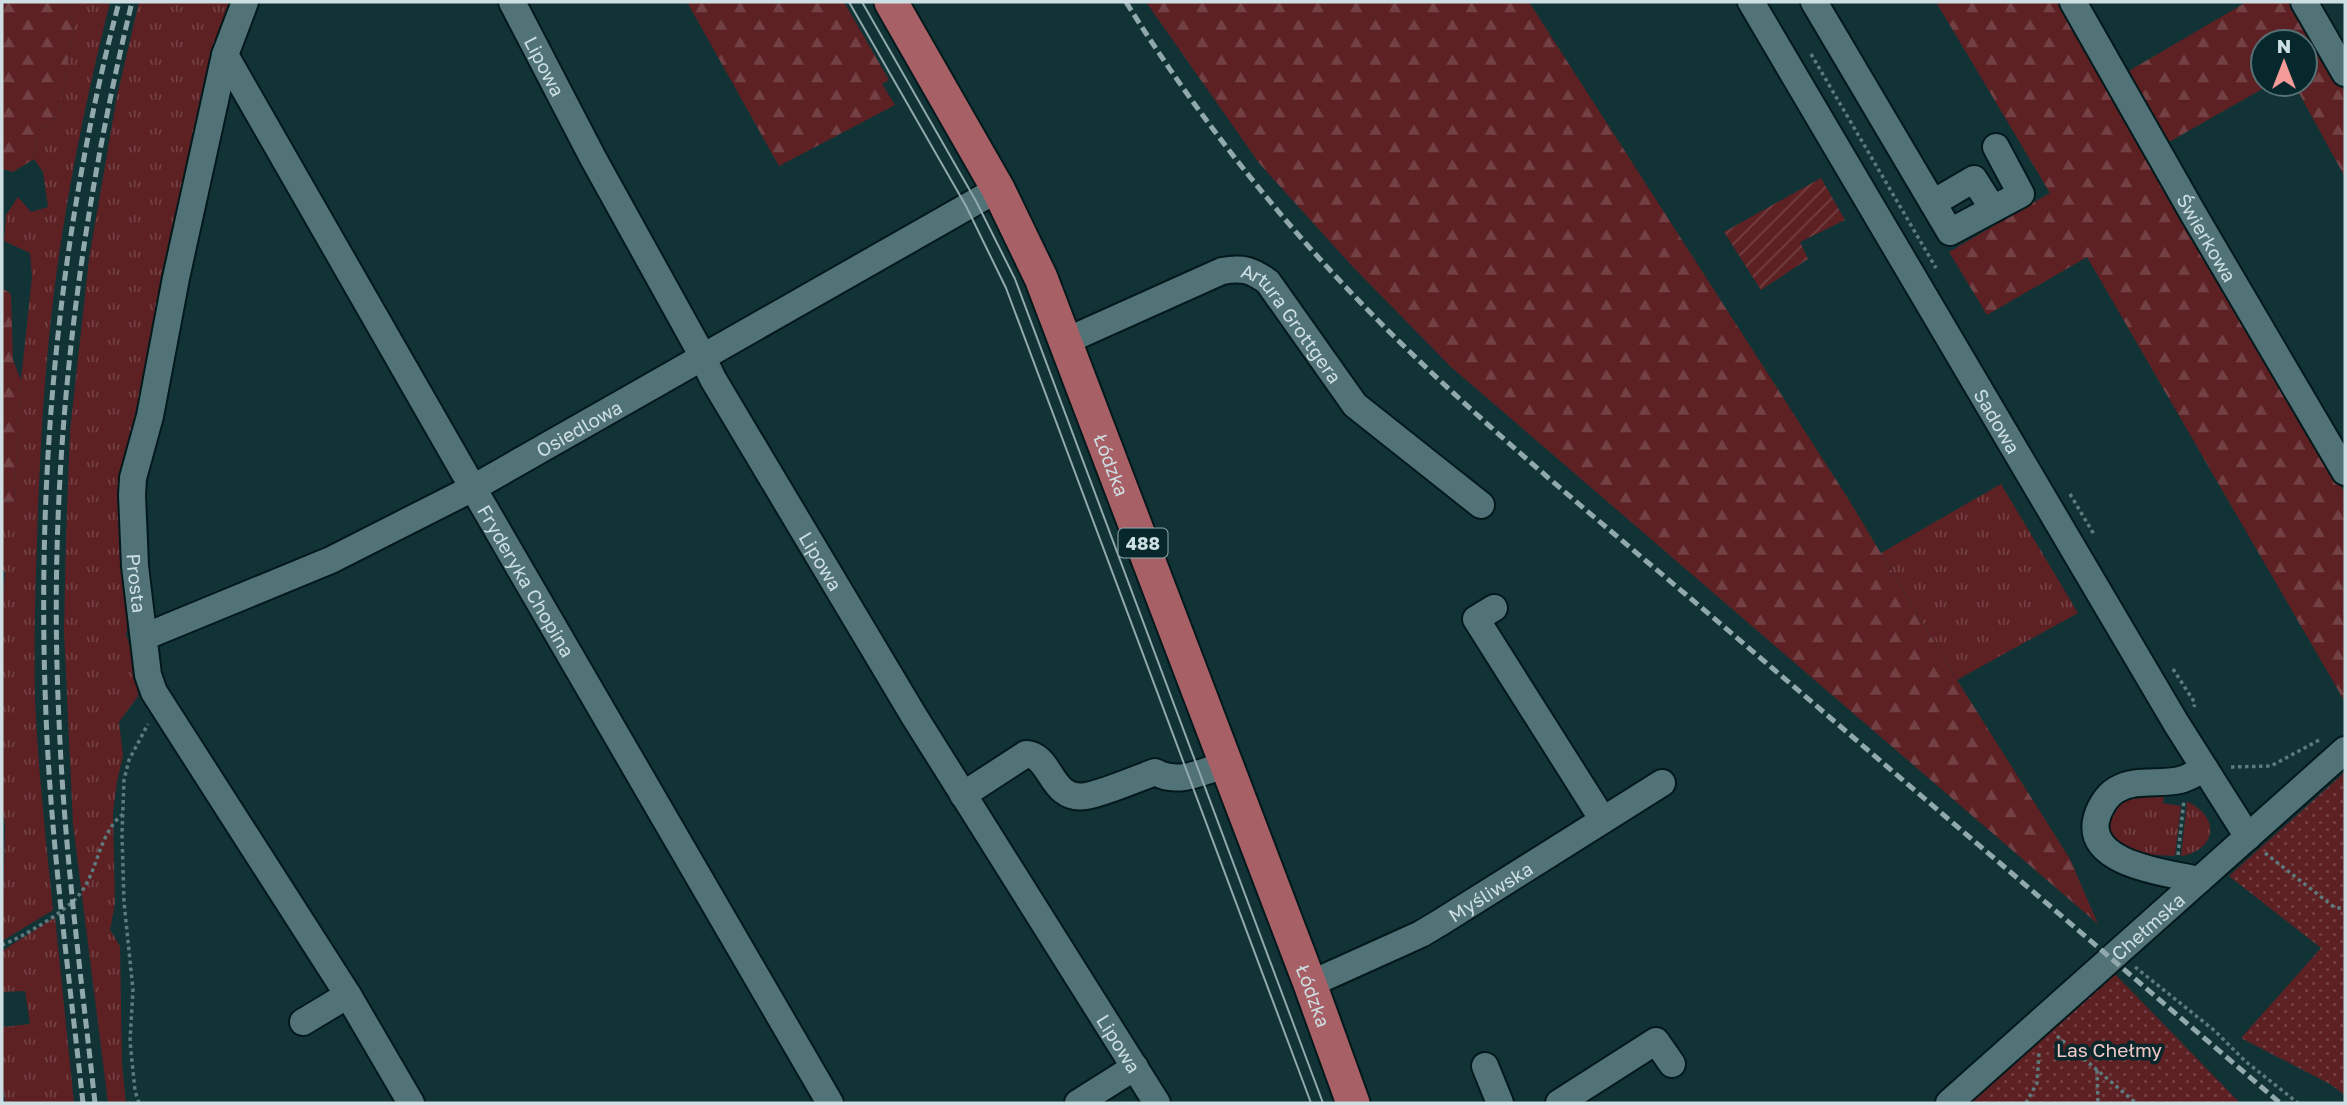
<svg xmlns="http://www.w3.org/2000/svg" width="2347" height="1105" viewBox="0 0 2347 1105" font-family="'Golos Text',sans-serif">
	<style>
		.grass { fill: url(#grass-tufts) }
		.forest { fill: url(#forest-firs) }
		.park { fill: url(#park-dots) }
		.garden { fill: url(#garden-furrows) }
		.lines { fill: none; stroke-linecap: round; stroke-linejoin: round }
		.minor-casing { stroke: #02191c; stroke-width: 30 }
		.major-casing { stroke: #02191c; stroke-width: 37 }
		.path { stroke: #5e7a7d; stroke-width: 3.5; stroke-dasharray: 3.5 3.5; stroke-linecap: butt }
		.minor { stroke: #517377; stroke-width: 26 }
		.major { stroke: #a86067; stroke-width: 33 }
		.tram { stroke: #92a9ac; stroke-width: 2 }
		.rail { stroke: #92a9ac; stroke-width: 5; stroke-dasharray: 10 5; stroke-linecap: butt }
		.labels { text-anchor: middle; dominant-baseline: central; stroke-width: 7; stroke-linejoin: round; paint-order: stroke }
		.shield { fill: #06282c; stroke: #91a8ab; stroke-width: 2 }
		.shield-label { font-size: 18px; font-weight: bold; fill: #cddfe2 }
		.street-label { font-size: 19px; fill: #cddfe2; stroke: #06282c }
		.park-label { font-size: 19px; fill: #f3c7c6; stroke: #06282c }
	</style>
	<defs>
		<pattern id="grass-tufts" width="24" height="20" patternUnits="userSpaceOnUse" patternTransform="scale(1.75)"><rect width="24" height="20" fill="#5d2124"/><path d="M3 7l-1-3M5 7V3M7 7l1-3M15 17l-1-3M17 17v-4M19 17l1-3" fill="none" stroke="#734144"/></pattern>
		<pattern id="forest-firs" width="22" height="20" patternUnits="userSpaceOnUse" patternTransform="scale(1.75)"><rect width="22" height="20" fill="#5d2124"/><path d="M5 1l3.5 6h-7zM16 11l3.5 6h-7z" fill="#734144"/></pattern>
		<pattern id="park-dots" width="8" height="8" patternUnits="userSpaceOnUse" patternTransform="scale(1.75)"><rect width="8" height="8" fill="#5d2124"/><path d="M2 2h.1M6 6h.1" fill="none" stroke="#734144" stroke-width="1.8" stroke-linecap="round"/></pattern>
		<pattern id="garden-furrows" width="10" height="10" patternUnits="userSpaceOnUse" patternTransform="scale(1.75)"><rect width="10" height="10" fill="#5d2124"/><path d="M-1 1l2-2M0 10L10 0M9 11l2-2" fill="none" stroke="#734144"/></pattern>
	</defs>
	<rect width="100%" height="100%" fill="#113336"/>
	<g class="grass">
		<path d="M66,2H110C91,79 74,157 62,235C46,336 40,439 37,541C35,594 34,647 35,699C38,770 46,840 53,910L2,941L5,826L2,801V608L5,572L2,569V502L14,501L21,380L32,277L30,253L4,241L6,215L18,197L31,212L48,207L43,172L34,159L37,131L50,124L60,109L74,24Z"/>
		<path d="M139,2H235L160,327L130,616L126,635L136,662L138,696L119,722L123,755L117,782L113,813L115,904L110,930L120,946L122,1064L126,1103H108L73,824L64,631L66,537L70,431L89,259L117,96Z"/>
		<path d="M2001,484L2078,613L1957,680L1881,553Z"/>
		<path d="M2147,793L2164,795L2163,803L2181,806L2175,856C2145,855 2134,854 2108,837L2109,813L2121,800Z"/>
		<path d="M2187,801C2195,806 2204,811 2208,820C2217,840 2198,854 2181,856Z"/>
		<path d="M55,917L74,1103H5L2,1076V1027L30,1024L25,991L2,992V951Z"/>
	</g>
	<g class="forest">
		<path d="M2,2H66L74,24L60,109L50,124L37,131L34,159L13,172L2,169Z"/>
		<path d="M687,2H844L889,80L882,84L895,105L779,166Z"/>
		<path d="M1146,2H1529L1849,500L1957,680L2070,859L2098,924L1451,367L1352,266L1259,163Z"/>
		<path d="M1936,2H2063L2345,493V702L2087,257L1987,315L1949,252L2050,193Z"/>
		<path d="M2243,2H2292L2345,92V177L2294,84H2305V42H2263V84H2271L2169,142L2127,72L2243,4Z"/>
		<path d="M2,288L11,294L13,360L21,380L14,501L2,502Z"/>
	</g>
	<g class="park">
		<path d="M2345,772V1095L2330,1084L2241,1038L2321,948L2229,876Z"/>
		<path d="M2114,973L2240,1103H1966Z"/>
	</g>
	<path class="garden" d="M1821,178L1845,220L1800,242L1808,259L1761,290L1724,232Z"/>
	<g class="lines">
		<defs>
			<g id="minor">
				<path id="s1" d="M245,2L225,55L176,278L150,416L133,478L132,495L135,566L148,675L154,692L348,995L411,1103"/>
				<path id="s2" d="M512,2L593,158L697,346L713,379L914,716L1157,1103"/>
				<path id="s3" d="M1751,2L2176,723L2248,837"/>
				<path d="M1814,2L1950,232L2021,194L1996,147"/>
				<path id="s4" d="M2073,2L2194,215L2345,472"/>
				<path d="M2304,2L2345,73"/>
				<path id="s5" d="M225,55L473,488L830,1103"/>
				<path d="M1933,203L1974,179L1993,209"/>
				<path id="s6" d="M1066,341L1222,271C1242,267 1252,270 1268,282L1355,405L1481,505"/>
				<path d="M1494,608L1476,619L1603,820"/>
				<path id="s7" d="M144,637L331,560L473,488L998,189"/>
				<path d="M963,795L1026,754C1052,755 1050,802 1086,796C1104,793 1136,779 1155,772C1177,785 1203,772 1226,764"/>
				<path d="M2199,880C2169,873 2088,865 2096,821C2098,810 2106,796 2116,790C2136,778 2159,785 2180,780C2188,778 2197,772 2205,769"/>
				<path id="s8" d="M1310,984L1421,934L1441,922L1662,783"/>
				<path d="M303,1022L348,995"/>
				<path d="M1485,1066L1500,1103"/>
				<path d="M1078,1103L1135,1067"/>
				<path d="M1559,1103L1656,1041L1672,1064"/>
				<path id="s9" d="M1949,1103L2345,750"/>
			</g>
			<g id="major">
				<path id="s10" d="M891,2L998,189L1041,278L1310,984L1353,1103"/>
			</g>
		</defs>
		<use href="#minor" class="minor-casing"/>
		<use href="#major" class="major-casing"/>
		<g class="path">
			<path d="M1811,54L1936,268"/>
			<path d="M2070,494L2095,536"/>
			<path d="M2173,669L2195,703L2194,707"/>
			<path d="M2231,767L2271,766L2321,739"/>
			<path d="M2265,853L2334,907L2345,909"/>
			<path d="M2178,855L2184,800"/>
			<path d="M2,945C21,938 67,911 79,895C99,870 98,834 123,814"/>
			<path d="M2135,967L2215,1031L2245,1061L2298,1103"/>
			<path d="M2057,1036L2136,1103"/>
			<path d="M2097,1070L2098,1103"/>
			<path d="M139,1103L135,1091L130,1041L133,990L124,902L122,834L124,780L129,760L148,724"/>
			<path d="M2026,1103L2037,1083L2039,1052"/>
		</g>
		<use href="#minor" class="minor"/>
		<use href="#major" class="major"/>
		<g class="tram">
			<path d="M849,2L966,206L1006,288L1311,1103"/>
			<path d="M862,2L976,201L1015,279L1323,1103"/>
		</g>
		<g class="rail">
			<path d="M1126,2C1205,129 1301,247 1409,351C1513,452 1626,543 1736,637C1918,793 2099,948 2280,1103"/>
			<path d="M83,1103C69,974 51,845 46,715C36,476 58,233 119,2"/>
			<path d="M95,1103C81,976 64,848 59,720C47,478 75,237 132,2"/>
		</g>
	</g>
	<g class="labels">
		<rect class="shield" x="1118.5" y="528.5" width="49" height="29" rx="5"/>
		<g class="shield-label">
			<text x="1143" y="543">488</text>
		</g>
		<g class="street-label">
			<text stroke="none"><textPath href="#s2" startOffset="72">Lipowa</textPath></text>
			<text stroke="none"><textPath href="#s4" startOffset="271">Świerkowa</textPath></text>
			<text stroke="none"><textPath href="#s6" startOffset="266">Artura Grottgera</textPath></text>
			<text stroke="none"><textPath href="#s3" startOffset="486">Sadowa</textPath></text>
			<text stroke="none"><textPath href="#s7" startOffset="483">Osiedlowa</textPath></text>
			<text stroke="none"><textPath href="#s10" startOffset="514">Łódzka</textPath></text>
			<text stroke="none"><textPath href="#s2" startOffset="639">Lipowa</textPath></text>
			<text stroke="none"><textPath href="#s5" startOffset="606">Fryderyka Chopina</textPath></text>
			<text stroke="none"><textPath href="#s1" startOffset="595">Prosta</textPath></text>
			<text stroke="none"><textPath href="#s8" startOffset="203">Myśliwska</textPath></text>
			<text stroke="none"><textPath href="#s9" startOffset="266">Chełmska</textPath></text>
			<text stroke="none"><textPath href="#s10" startOffset="1082">Łódzka</textPath></text>
			<text stroke="none"><textPath href="#s2" startOffset="1206">Lipowa</textPath></text>
		</g>
		<g class="park-label">
			<text x="2109" y="1049">Las Chełmy</text>
		</g>
	</g>
	<rect width="2347" height="1105" fill="none" stroke="#cddfe2" stroke-width="7"/>
	<g transform="translate(2284 63)"><circle r="33" fill="#06282c" stroke="#567175" stroke-width="2"/>
	<path d="M0-5L12 26L0 18L-12 26Z" fill="#f59b9a"/>
	<text y="-10" font-size="19" font-weight="bold" text-anchor="middle" fill="#cddfe2">N</text>
	</g>
</svg>
